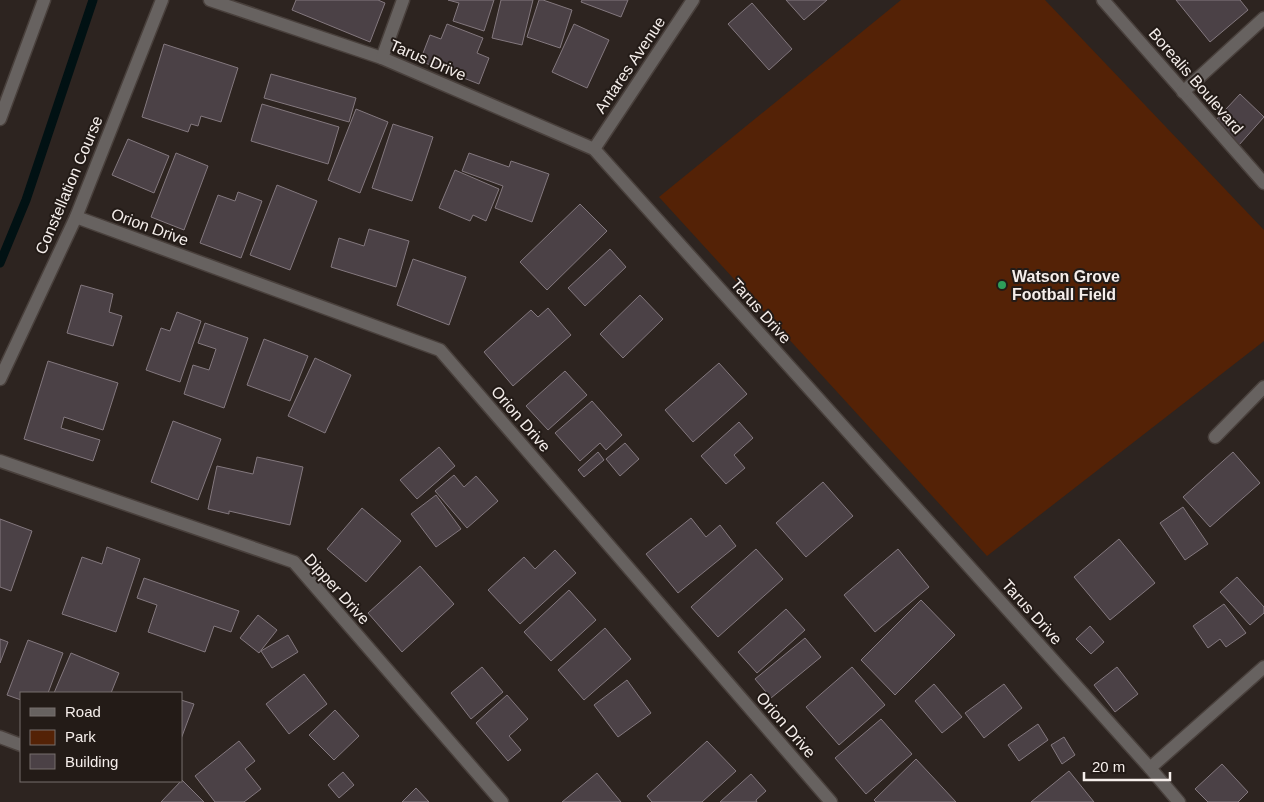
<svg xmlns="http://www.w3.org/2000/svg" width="1264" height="802" viewBox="0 0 1264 802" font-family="Arial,sans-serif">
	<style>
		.green { fill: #542206 }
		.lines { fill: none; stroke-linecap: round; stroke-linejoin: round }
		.stream { stroke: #011113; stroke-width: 9 }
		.building { fill: #4b4146; stroke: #83787e }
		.minor-casing { stroke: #49403c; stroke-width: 15 }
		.minor { stroke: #676260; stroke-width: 12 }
		.leisure-dot { fill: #2e9e5b; stroke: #231b17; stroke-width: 2 }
		.labels { text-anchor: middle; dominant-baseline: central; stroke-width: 4; stroke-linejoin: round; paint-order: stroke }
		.street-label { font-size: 16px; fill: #f5eeeb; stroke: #231b17 }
		.poi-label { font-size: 16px; font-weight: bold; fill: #f5eeeb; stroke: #231b17; text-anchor: start }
	</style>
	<rect width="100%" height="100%" fill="#2d2420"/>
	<path class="green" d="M901,0H1045L1264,230V341L987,556L659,197Z"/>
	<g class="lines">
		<path class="stream" d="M0,263L26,200L93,0"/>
	</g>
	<g class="building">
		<path d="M296,0H378L385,3L370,42L292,10Z"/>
		<path d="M448,0H494L484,31L453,21L459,3Z"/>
		<path d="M501,0H533L522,45L492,38Z"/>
		<path d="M539,0H543L572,10L560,48L527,37Z"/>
		<path d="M582,0H628L621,17L581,2Z"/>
		<path d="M786,0H827L804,20Z"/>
		<path d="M1176,0H1240L1248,10L1210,42Z"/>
		<path d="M752,3L792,49L769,70L728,24Z"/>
		<path d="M447,24L483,38L477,53L489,58L479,84L420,61L430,35L441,39Z"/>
		<path d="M574,24L609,40L587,88L552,72Z"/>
		<path d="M164,44L238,68L221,122L201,116L198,126L191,124L188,132L142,117Z"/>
		<path d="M271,74L356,98L349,122L264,98Z"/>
		<path d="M1240,94L1264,117L1239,145L1214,122Z"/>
		<path d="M262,104L339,127L328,164L251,141Z"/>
		<path d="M356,109L388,122L360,193L328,180Z"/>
		<path d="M393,124L433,137L412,201L372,188Z"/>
		<path d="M128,139L169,156L154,193L112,175Z"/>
		<path d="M176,153L208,166L184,230L151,217Z"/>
		<path d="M469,153L509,167L511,161L549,174L532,222L495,208L503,186L462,171Z"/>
		<path d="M455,170L499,189L486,221L473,215L470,221L439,208Z"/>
		<path d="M277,185L317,201L290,270L250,255Z"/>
		<path d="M238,192L262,201L241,258L200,243L218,195L235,201Z"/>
		<path d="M580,204L607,231L547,290L520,262Z"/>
		<path d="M369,229L409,241L396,287L331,267L339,238L364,246Z"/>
		<path d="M610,249L626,267L585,306L568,288Z"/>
		<path d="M413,259L466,277L449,325L397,305Z"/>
		<path d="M81,285L113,294L109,312L122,316L113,346L67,333Z"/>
		<path d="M640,295L663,319L623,358L600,334Z"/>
		<path d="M548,308L571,335L513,386L484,352L531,310L538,317Z"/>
		<path d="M177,312L201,321L180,382L146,370L161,328L170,331Z"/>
		<path d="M205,323L248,338L224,408L184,394L193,365L209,370L216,349L198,343Z"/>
		<path d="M264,339L308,356L290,401L247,385Z"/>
		<path d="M315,358L351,375L325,433L288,416Z"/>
		<path d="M48,361L118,383L103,430L64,417L61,428L100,440L93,461L24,439Z"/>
		<path d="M719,363L747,394L693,442L665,410Z"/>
		<path d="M565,371L587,395L548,430L526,406Z"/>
		<path d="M592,401L622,435L606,450L600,443L580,461L555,433Z"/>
		<path d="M173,421L221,439L198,500L151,482Z"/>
		<path d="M739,422L753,438L734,455L745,468L726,484L701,456Z"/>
		<path d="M625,443L639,459L620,476L606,459Z"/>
		<path d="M439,447L455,466L417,499L400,480Z"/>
		<path d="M598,452L604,460L584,477L578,470Z"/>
		<path d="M1233,452L1260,483L1210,527L1183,497Z"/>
		<path d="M257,457L303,467L290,525L229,511V514L208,509L217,466L253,474Z"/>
		<path d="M454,475L464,487L476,476L498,501L467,528L435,491Z"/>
		<path d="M823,482L853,516L806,557L776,523Z"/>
		<path d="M436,495L461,529L436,547L411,514Z"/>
		<path d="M1183,507L1208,544L1185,560L1160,523Z"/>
		<path d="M362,508L401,541L366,582L327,549Z"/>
		<path d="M691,518L706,537L720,525L736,546L678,593L646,554Z"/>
		<path d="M0,519L32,531L11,591L0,587Z"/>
		<path d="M1119,539L1155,583L1110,620L1074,577Z"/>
		<path d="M107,547L140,559L116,632L62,614L82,557L102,564Z"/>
		<path d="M756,549L783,579L718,637L691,607Z"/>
		<path d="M898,549L929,587L875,632L844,595Z"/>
		<path d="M555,550L576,573L520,624L488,590L524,557L535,569Z"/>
		<path d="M420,566L454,604L402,652L368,613Z"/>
		<path d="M1237,577L1264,607V613L1250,625L1220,592Z"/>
		<path d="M144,578L239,611L231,632L214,626L205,652L148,632L157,605L137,598Z"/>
		<path d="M569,590L596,620L551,661L524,632Z"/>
		<path d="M921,600L955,635L895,695L861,660Z"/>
		<path d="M1224,604L1246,633L1226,647L1220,639L1208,648L1193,626Z"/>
		<path d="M786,609L805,630L757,673L738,652Z"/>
		<path d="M258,615L277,630L259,653L240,638Z"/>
		<path d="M1090,626L1104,642L1091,654L1076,639Z"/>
		<path d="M605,628L631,659L584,700L558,670Z"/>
		<path d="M288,635L298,652L272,668L261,651Z"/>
		<path d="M805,638L821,657L771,698L755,679Z"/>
		<path d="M0,639L8,642L0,663Z"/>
		<path d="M28,640L63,653L48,693H21V700L7,695Z"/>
		<path d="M71,653L119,673L111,693H54Z"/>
		<path d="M482,667L503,692L471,719L451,693Z"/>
		<path d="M852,667L885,705L839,745L806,707Z"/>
		<path d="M1117,667L1138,694L1115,712L1094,685Z"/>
		<path d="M304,674L327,704L289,734L266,704Z"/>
		<path d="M627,680L651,713L618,737L594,705Z"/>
		<path d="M934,684L962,717L942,733L915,701Z"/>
		<path d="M1004,684L1022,708L984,738L965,713Z"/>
		<path d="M507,695L528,719L509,736L521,750L508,761L476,723Z"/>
		<path d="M181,700L194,704L181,739Z"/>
		<path d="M335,710L359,736L334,760L309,735Z"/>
		<path d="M881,719L912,754L866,794L835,758Z"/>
		<path d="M1038,724L1048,740L1019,761L1008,745Z"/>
		<path d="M1064,737L1075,755L1062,764L1051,745Z"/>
		<path d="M239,741L255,761L245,769L261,789L244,802H215L195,776Z"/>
		<path d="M707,741L736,771L702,802H652L647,796Z"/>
		<path d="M916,759L956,802H876L874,800Z"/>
		<path d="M1222,764L1248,792L1238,802H1208L1195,789Z"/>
		<path d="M1069,771L1094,802H1031Z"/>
		<path d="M343,772L354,785L339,798L328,785Z"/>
		<path d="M597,773L621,802H562Z"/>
		<path d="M751,774L766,791L756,800L757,802H720Z"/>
		<path d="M182,780L204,802H161Z"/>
		<path d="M416,788L429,802H402Z"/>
	</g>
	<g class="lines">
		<defs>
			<g id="minor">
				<path d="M210,0L382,58L594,149L1150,768L1179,802"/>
				<path d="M1103,0L1264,183"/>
				<path d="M382,58L403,0"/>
				<path d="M1183,92L1264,18"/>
				<path d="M0,119L44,0"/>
				<path d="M594,149L693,0"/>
				<path d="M76,217L440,350L831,802"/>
				<path d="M0,379L76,217L162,0"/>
				<path d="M1215,437L1264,387"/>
				<path d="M0,461L294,562L502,802"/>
				<path d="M0,737L21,745"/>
				<path d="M1150,768L1264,667"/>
			</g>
		</defs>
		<use href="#minor" class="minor-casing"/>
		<use href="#minor" class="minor"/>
	</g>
	<circle class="leisure-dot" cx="1002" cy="285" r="5"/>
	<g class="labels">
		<g class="street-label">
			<text transform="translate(428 60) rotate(23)">Tarus Drive</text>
			<text transform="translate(630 65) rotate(-56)">Antares Avenue</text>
			<text transform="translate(1196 81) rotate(49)">Borealis Boulevard</text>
			<text transform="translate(69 185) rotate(-67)">Constellation Course</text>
			<text transform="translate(150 227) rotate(20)">Orion Drive</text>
			<text transform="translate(761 311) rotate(48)">Tarus Drive</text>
			<text transform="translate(521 419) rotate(49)">Orion Drive</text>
			<text transform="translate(337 589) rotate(48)">Dipper Drive</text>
			<text transform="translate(1032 612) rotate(48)">Tarus Drive</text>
			<text transform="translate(786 725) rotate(49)">Orion Drive</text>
		</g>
		<g class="poi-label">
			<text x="1012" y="276">Watson Grove<tspan x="1012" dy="18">Football Field</tspan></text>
		</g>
	</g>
	<rect x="20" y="692" width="162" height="90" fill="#231b17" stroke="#776f6c"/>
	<rect x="30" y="708" width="25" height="8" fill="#676260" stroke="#776f6c"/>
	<text x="65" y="717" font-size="15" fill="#f5eeeb">Road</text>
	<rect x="30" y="730" width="25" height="15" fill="#542206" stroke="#776f6c"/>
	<text x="65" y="742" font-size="15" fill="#f5eeeb">Park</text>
	<rect x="30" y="754" width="25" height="15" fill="#4b4146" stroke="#776f6c"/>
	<text x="65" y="767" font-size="15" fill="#f5eeeb">Building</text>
	<path d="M1084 772v8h86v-8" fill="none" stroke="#f5eeeb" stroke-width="2.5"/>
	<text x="1092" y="772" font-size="15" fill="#f5eeeb" stroke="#231b17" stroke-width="4" paint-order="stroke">20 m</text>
</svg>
